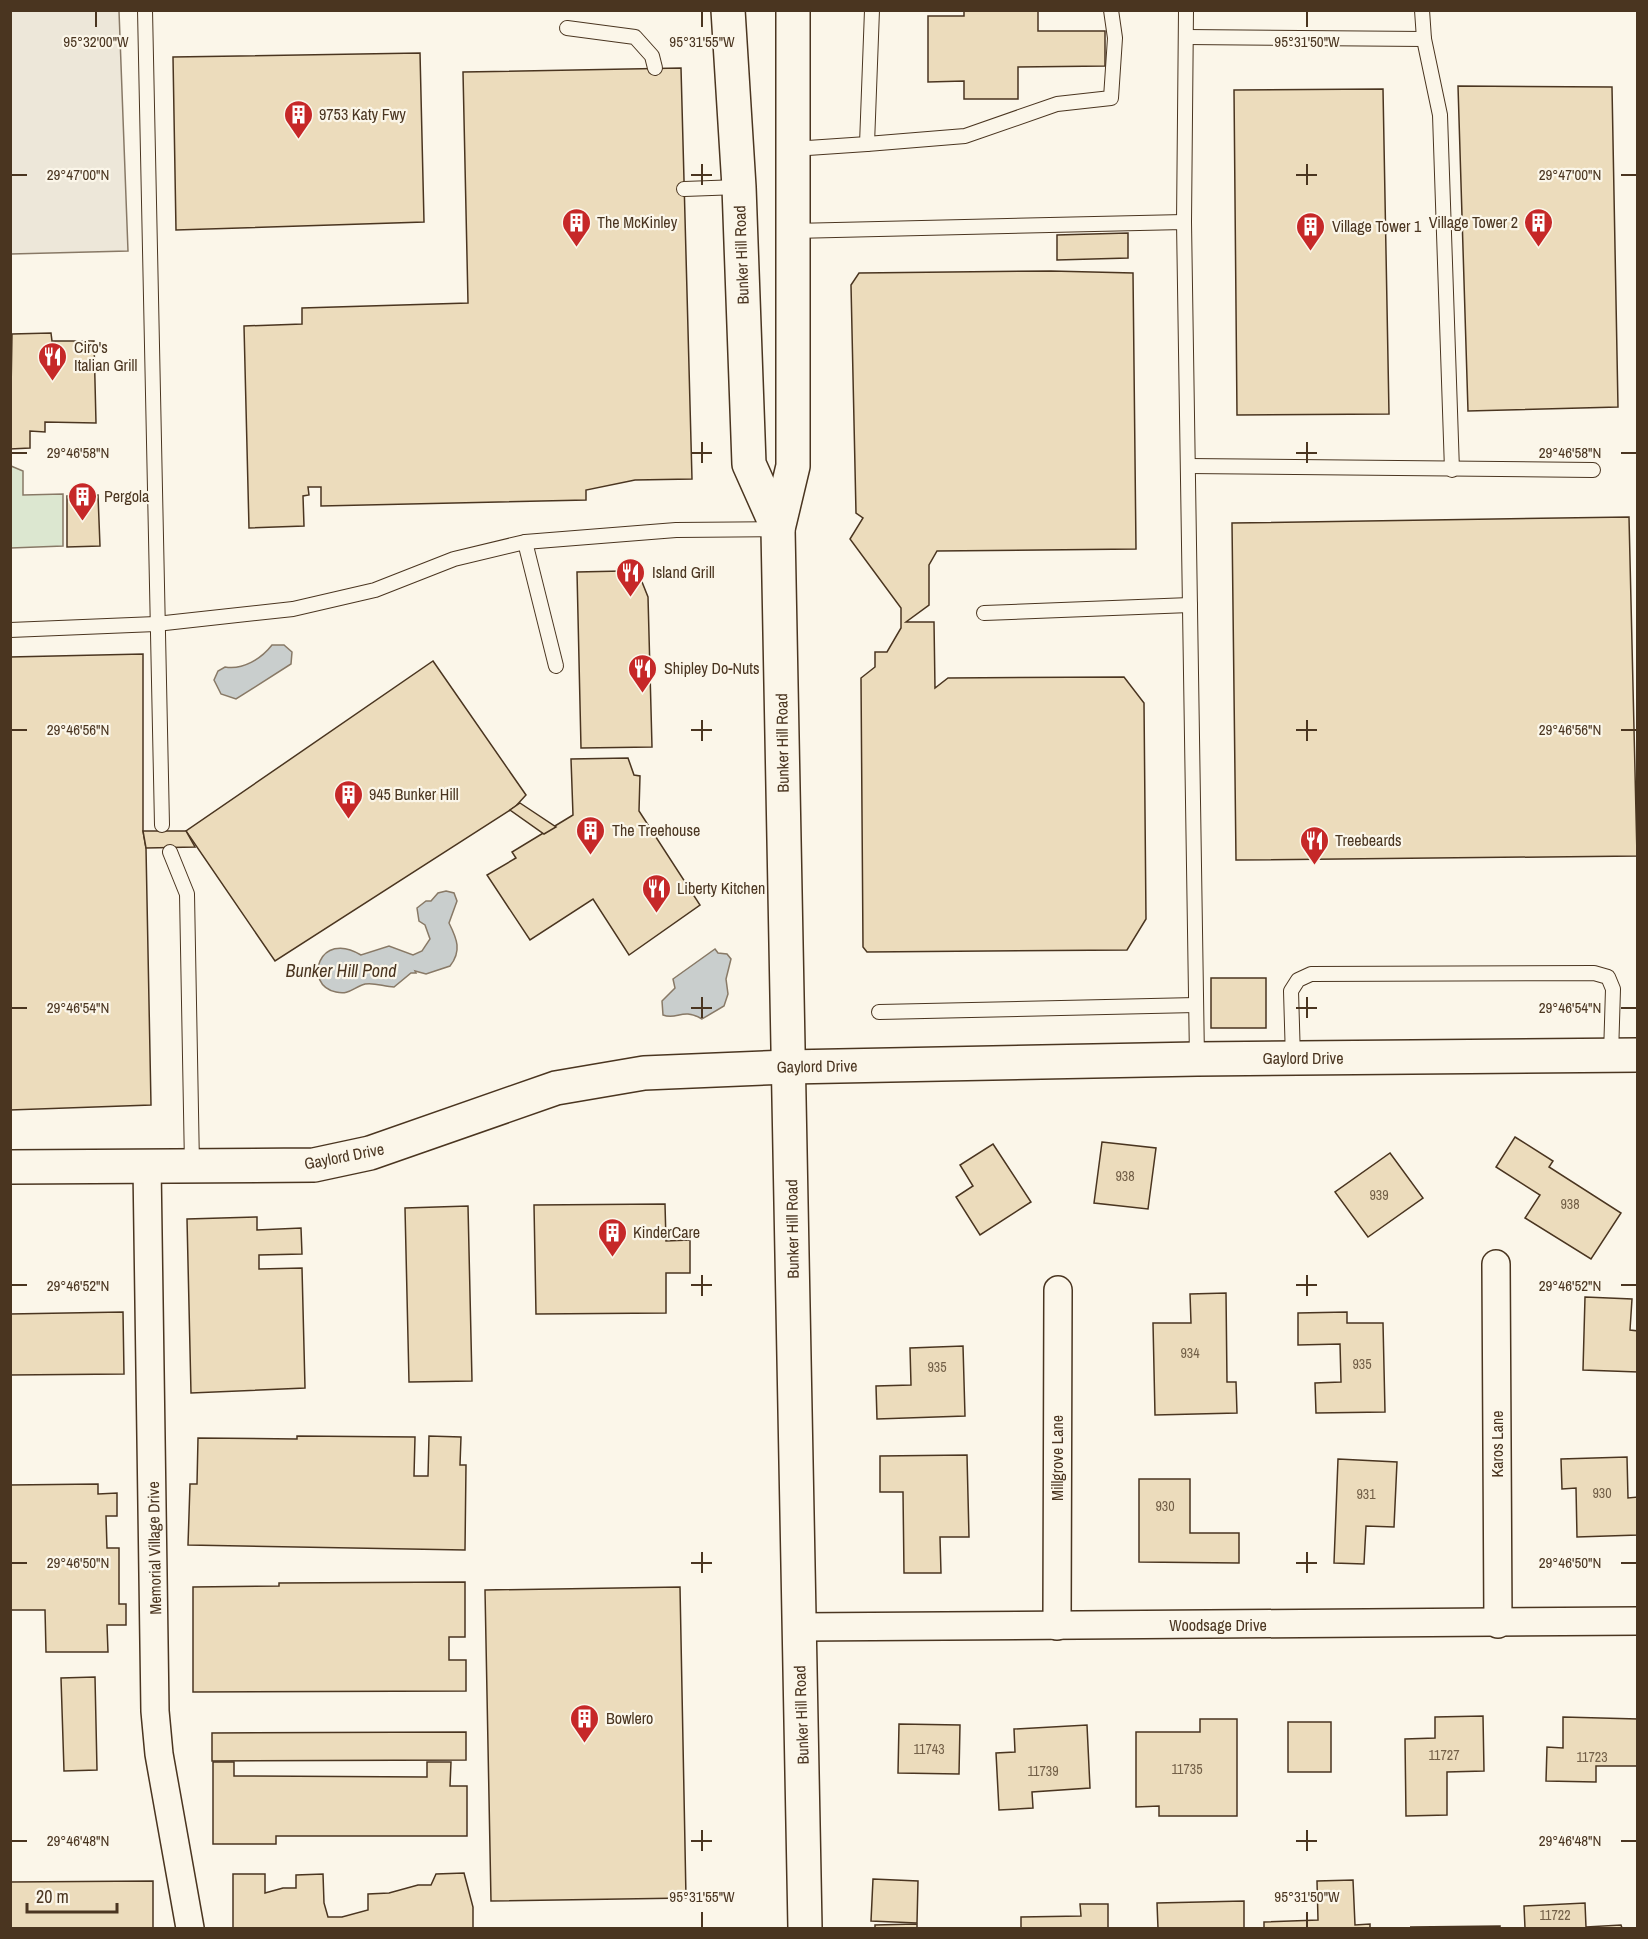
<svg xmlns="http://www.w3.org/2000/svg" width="1648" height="1939" viewBox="0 0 1648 1939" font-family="'Archivo Narrow',sans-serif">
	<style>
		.green { fill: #dce7d0; stroke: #887966; stroke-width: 1.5 }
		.parking { fill: #ede7d9; stroke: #887966; stroke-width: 1.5 }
		.water { fill: #c9cecd; stroke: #887966; stroke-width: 1.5 }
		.building { fill: #ecdcbc; stroke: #4a3520; stroke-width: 1.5 }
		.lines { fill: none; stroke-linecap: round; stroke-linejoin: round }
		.service-casing { stroke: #4a3520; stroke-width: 16 }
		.minor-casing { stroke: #4a3520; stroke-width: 30 }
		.tertiary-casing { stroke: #4a3520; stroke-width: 36 }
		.service { stroke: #fbf6e9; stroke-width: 14 }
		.minor { stroke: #fbf6e9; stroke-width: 27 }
		.tertiary { stroke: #fbf6e9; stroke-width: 33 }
		.ticks { fill: none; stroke: #4a3520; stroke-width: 2 }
		.labels { text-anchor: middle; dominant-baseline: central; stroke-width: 4.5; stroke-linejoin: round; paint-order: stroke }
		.number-label { font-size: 14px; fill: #725f47 }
		.poi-label { font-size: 16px; fill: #4a3520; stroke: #fbf6e9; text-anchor: start }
		.street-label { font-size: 16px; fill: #4a3520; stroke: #fbf6e9 }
		.water-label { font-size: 18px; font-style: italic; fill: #4a3520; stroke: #fbf6e9 }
		.ticks-label { font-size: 15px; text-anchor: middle; fill: #4a3520; stroke: #fbf6e9; stroke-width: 4.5; stroke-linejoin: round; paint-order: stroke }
	</style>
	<rect width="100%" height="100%" fill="#fbf6e9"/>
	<path class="green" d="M11,466L23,471V495L63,494V546L11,548Z"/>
	<path class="parking" d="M10,11H119L128,251L11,254Z"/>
	<g class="water">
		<path d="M272,645H284L292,652L291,664L236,699L221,694L214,680L218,671L225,667C243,670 261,659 272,645Z"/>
		<path d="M446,891L454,893L457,901L449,923C457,939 462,951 450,966L426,974L415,971L416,973H411L394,987C384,987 371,981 362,985C352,989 348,995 336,992C302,985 319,929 361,955L389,946L413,955L422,951L430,939L425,925L419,921L417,908L426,901H431L438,893Z"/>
		<path d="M715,949L718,953L727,954L731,959L726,979L728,994L724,1006L702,1019C682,1007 677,1021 663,1015L662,1001L675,988L673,979Z"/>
	</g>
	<g class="building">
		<path d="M964,10H1038V31H1105V66L1018,67V99H964V81L928,82V16H964Z"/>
		<path d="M420,53L424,222L176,230L173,57Z"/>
		<path d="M681,68L692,479L635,480L586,490V500L321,506V487H308L309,495L303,496L304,526L249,528L244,326L302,324V308L468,303L463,72Z"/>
		<path d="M1458,86L1612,87L1618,407L1468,411Z"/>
		<path d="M1383,89L1389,414L1237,415L1234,90Z"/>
		<path d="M1128,233V258L1057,260V235Z"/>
		<path d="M1051,271L1133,273L1136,549L937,551L929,565V605L906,622H934L935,688L948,678L1124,677L1144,703L1146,919L1127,950L867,952L863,947L861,678L875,667V652H887L901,628V608L850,539L863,518L856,513L851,285L859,273Z"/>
		<path d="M51,333L52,341H94L96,423L45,422V432L30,431V448L10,449L12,334Z"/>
		<path d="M98,495L100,546L67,547V496Z"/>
		<path d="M1629,517L1637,856L1236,860L1232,523Z"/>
		<path d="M623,571H635V577L642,582L648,597L652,747L581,748L577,572Z"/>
		<path d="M143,654V831L146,848L151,1105L10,1110V657Z"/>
		<path d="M433,661L526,795L515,807L275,961L186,831Z"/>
		<path d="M628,758L634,775L640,776L639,811L700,905L629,955L593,899L530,940L487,875L516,858L512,852L573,815L571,759Z"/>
		<path d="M520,803L556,827L544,834L510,810Z"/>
		<path d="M143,831H186L195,847L146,848Z"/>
		<rect x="1211" y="978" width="55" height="50"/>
		<path d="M1515,1137L1553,1161L1549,1167L1621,1213L1591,1259L1525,1218L1540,1195L1496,1167Z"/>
		<path d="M1102,1142L1156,1148L1148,1209L1094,1203Z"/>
		<path d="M993,1144L1031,1202L980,1235L956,1197L973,1186L960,1165Z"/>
		<path d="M1390,1153L1423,1198L1368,1237L1335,1192Z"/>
		<path d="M665,1204L666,1241L690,1240V1273H666V1313L536,1314L534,1205Z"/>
		<path d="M468,1206L472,1381L409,1382L405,1208Z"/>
		<path d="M257,1217V1230L301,1228L302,1254L259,1255V1269L302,1268L305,1388L191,1393L187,1219Z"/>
		<path d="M1226,1293L1227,1382H1236L1237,1413L1155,1415L1153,1323H1191L1190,1294Z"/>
		<path d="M1585,1297L1632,1299L1630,1330L1638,1331V1372L1583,1370Z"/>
		<path d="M123,1312L124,1374L10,1375V1314Z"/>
		<path d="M1347,1312V1323H1383L1385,1412L1316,1413L1315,1383L1341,1382L1340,1344L1298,1345V1313Z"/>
		<path d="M963,1346L965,1416L877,1419L876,1386L911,1385L910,1348Z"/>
		<path d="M297,1436L415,1437L414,1476H428L429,1436L461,1437L460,1465H466L465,1550L188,1545L190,1484H197L198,1438L297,1439Z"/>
		<path d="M967,1455L969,1537H940L941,1573H904L903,1492H880V1456Z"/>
		<path d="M1627,1457L1628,1498L1638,1497V1535L1577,1537L1576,1488L1562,1489L1561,1459Z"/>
		<path d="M1338,1459L1397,1462L1394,1527L1366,1526L1364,1564L1334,1563Z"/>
		<path d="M1139,1479H1190V1533H1239V1563L1139,1562Z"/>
		<path d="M98,1484V1494L117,1493V1516H106L107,1548H119V1604H126V1625H107L108,1652H46L45,1610H10V1485Z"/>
		<path d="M465,1582V1637H449V1660H466V1691L193,1692V1587L279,1586V1583Z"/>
		<path d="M680,1587L686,1898L491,1901L485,1590Z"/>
		<path d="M95,1677L97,1770L64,1771L61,1678Z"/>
		<path d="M1483,1716L1484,1771L1447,1772V1815L1406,1816L1405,1739L1435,1738V1717Z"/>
		<path d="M1563,1717L1638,1719V1766H1596V1782L1546,1781L1547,1747L1563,1748Z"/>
		<path d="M1200,1719H1237V1816H1159V1806L1136,1807V1732H1200Z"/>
		<rect x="1288" y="1722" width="43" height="50"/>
		<path d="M899,1724L960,1725L959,1774L898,1773Z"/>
		<path d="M1087,1725L1090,1788L1032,1792L1033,1808L999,1810L996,1753L1015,1752L1014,1729Z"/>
		<path d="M466,1732V1760L212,1761V1733Z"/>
		<path d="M213,1762H234V1776L427,1777V1762H451L450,1786H467V1836H276V1844H213Z"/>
		<path d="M464,1873L473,1907V1928H233V1874H265V1893L283,1888H296V1875L323,1874L324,1903L328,1917H342L368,1910V1894L389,1893L418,1885H431L436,1874Z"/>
		<path d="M873,1879L918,1881L917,1923L871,1921Z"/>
		<path d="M1353,1880L1355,1925L1370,1924V1928H1264V1922L1318,1920L1317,1881Z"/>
		<path d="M153,1881V1928H10V1882Z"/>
		<path d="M1244,1901V1928H1158L1157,1903Z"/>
		<path d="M1585,1903L1586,1927L1621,1925L1622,1928H1525L1524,1906Z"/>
		<path d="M1080,1904H1108V1928H1021V1917L1081,1916Z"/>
		<path d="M917,1924V1928H875V1925Z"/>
		<path d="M1500,1926V1928L1410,1927Z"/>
	</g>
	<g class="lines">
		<defs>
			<g id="service">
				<path d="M145,10L162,825"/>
				<path d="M1422,10L1424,39L1440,115L1452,470"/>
				<path d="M567,28L635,37L652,56L655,68"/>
				<path d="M1186,37L1424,39"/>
				<path d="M867,144L965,136L1057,104L1111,98L1115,38L1111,10"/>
				<path d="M793,149L867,144L872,10"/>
				<path d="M684,189L739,187"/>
				<path d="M1184,222L1186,10"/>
				<path d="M793,231L1184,222L1197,1059"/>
				<path d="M1188,466L1593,470"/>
				<path d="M525,542L556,666"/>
				<path d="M984,613L1190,605"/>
				<path d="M10,630L156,624L293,609L375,590L454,559L525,542L676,530L778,529"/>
				<path d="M170,852L187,894L192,1165"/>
				<path d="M879,1012L1196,1005"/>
				<path d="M1293,1059L1291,991L1298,980L1311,974L1594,973L1608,977L1613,989L1611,1055"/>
			</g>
			<g id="minor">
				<path d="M147,1165L155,1711L159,1754L190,1928"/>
				<path d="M1496,1264L1498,1624"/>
				<path d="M1057,1626L1058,1290"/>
				<path d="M799,1627L1638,1621"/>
			</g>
			<g id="tertiary">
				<path d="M728,10L739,187L749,464L778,529"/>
				<path d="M793,10V466L778,529L805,1928"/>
				<path d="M10,1167L314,1165L370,1153L556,1088L644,1073L788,1067L1197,1059L1638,1055"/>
			</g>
		</defs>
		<use href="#service" class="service-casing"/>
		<use href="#minor" class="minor-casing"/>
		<use href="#tertiary" class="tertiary-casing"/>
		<use href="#service" class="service"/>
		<use href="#minor" class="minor"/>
		<use href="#tertiary" class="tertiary"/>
	</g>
	<path class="ticks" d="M96,12V27M702,12V27M1307,12V27M702,164V185M1307,164V185M12,175H27M691,175H712M1296,175H1317M1621,175H1636M702,442V463M1307,442V463M12,453H27M691,453H712M1296,453H1317M1621,453H1636M702,720V741M1307,720V741M12,730H27M691,730H712M1296,730H1317M1621,730H1636M702,997V1018M1307,997V1018M12,1008H27M691,1008H712M1296,1008H1317M1621,1008H1636M702,1275V1296M1307,1275V1296M12,1285H27M691,1285H712M1296,1285H1317M1621,1285H1636M702,1552V1573M1307,1552V1573M12,1563H27M691,1563H712M1296,1563H1317M1621,1563H1636M702,1830V1851M1307,1830V1851M12,1841H27M691,1841H712M1296,1841H1317M1621,1841H1636M702,1912V1927M1307,1912V1927"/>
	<defs>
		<symbol id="building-pin" viewBox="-11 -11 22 30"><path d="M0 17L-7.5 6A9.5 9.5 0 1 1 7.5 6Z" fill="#c62828" stroke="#fbf6e9"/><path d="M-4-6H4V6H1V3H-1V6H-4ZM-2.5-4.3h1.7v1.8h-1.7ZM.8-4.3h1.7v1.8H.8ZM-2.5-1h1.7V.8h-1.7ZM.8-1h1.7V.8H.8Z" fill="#fff"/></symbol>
		<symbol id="restaurant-pin" viewBox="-11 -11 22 30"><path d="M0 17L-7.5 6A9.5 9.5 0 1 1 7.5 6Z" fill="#c62828" stroke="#fbf6e9"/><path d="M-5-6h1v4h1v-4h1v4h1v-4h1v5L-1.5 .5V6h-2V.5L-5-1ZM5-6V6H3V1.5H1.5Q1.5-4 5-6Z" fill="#fff"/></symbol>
	</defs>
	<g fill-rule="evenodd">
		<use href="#building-pin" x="282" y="98" width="33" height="45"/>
		<use href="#building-pin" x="560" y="206" width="33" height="45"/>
		<use href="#building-pin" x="1522" y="206" width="33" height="45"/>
		<use href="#building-pin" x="1294" y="210" width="33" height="45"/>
		<use href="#restaurant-pin" x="36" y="340" width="33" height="45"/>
		<use href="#building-pin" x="66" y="480" width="33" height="45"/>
		<use href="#restaurant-pin" x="614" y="556" width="33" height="45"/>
		<use href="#restaurant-pin" x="626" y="652" width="33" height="45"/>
		<use href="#building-pin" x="332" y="778" width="33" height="45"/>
		<use href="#building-pin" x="574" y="814" width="33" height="45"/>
		<use href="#restaurant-pin" x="1298" y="824" width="33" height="45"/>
		<use href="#restaurant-pin" x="640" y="872" width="33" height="45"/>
		<use href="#building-pin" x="596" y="1216" width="33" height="45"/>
		<use href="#building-pin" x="568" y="1702" width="33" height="45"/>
	</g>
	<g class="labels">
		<g class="number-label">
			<text x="1125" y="1176">938</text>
			<text x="1379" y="1195">939</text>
			<text x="1570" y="1204">938</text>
			<text x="1190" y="1353">934</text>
			<text x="1362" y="1364">935</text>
			<text x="937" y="1367">935</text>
			<text x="1602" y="1493">930</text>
			<text x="1366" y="1494">931</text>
			<text x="1165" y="1506">930</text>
			<text x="929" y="1749">11743</text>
			<text x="1444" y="1755">11727</text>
			<text x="1592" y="1757">11723</text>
			<text x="1187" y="1769">11735</text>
			<text x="1043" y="1771">11739</text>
			<text x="1555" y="1915">11722</text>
		</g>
		<g class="poi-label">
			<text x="319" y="114">9753 Katy Fwy</text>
			<text x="597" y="222">The McKinley</text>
			<text x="1518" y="222" text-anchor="end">Village Tower 2</text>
			<text x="1332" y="226">Village Tower 1</text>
			<text x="74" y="347">Ciro's<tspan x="74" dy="18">Italian Grill</tspan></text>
			<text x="104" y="496">Pergola</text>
			<text x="652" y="572">Island Grill</text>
			<text x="664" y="668">Shipley Do-Nuts</text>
			<text x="369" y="794">945 Bunker Hill</text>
			<text x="612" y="830">The Treehouse</text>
			<text x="1335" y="840">Treebeards</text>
			<text x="677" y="888">Liberty Kitchen</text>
			<text x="633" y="1232">KinderCare</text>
			<text x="606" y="1718">Bowlero</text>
		</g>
		<g class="street-label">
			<text transform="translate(741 255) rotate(-92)">Bunker Hill Road</text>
			<text transform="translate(782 743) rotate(-91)">Bunker Hill Road</text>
			<text x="1303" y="1058">Gaylord Drive</text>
			<text transform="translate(817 1066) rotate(-1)">Gaylord Drive</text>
			<text transform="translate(344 1156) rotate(-11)">Gaylord Drive</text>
			<text transform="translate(792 1229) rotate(-91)">Bunker Hill Road</text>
			<text transform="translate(1497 1444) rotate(-90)">Karos Lane</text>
			<text transform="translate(1057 1458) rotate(-90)">Millgrove Lane</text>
			<text transform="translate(154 1548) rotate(-91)">Memorial Village Drive</text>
			<text x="1218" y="1625">Woodsage Drive</text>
			<text transform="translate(801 1715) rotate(-92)">Bunker Hill Road</text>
		</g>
		<g class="water-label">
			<text x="341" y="970">Bunker Hill Pond</text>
		</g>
	</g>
	<g class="ticks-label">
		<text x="96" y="47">95°32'00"W</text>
		<text x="702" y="47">95°31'55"W</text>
		<text x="1307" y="47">95°31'50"W</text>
		<text x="78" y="180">29°47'00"N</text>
		<text x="1570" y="180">29°47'00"N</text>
		<text x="78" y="458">29°46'58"N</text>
		<text x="1570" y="458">29°46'58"N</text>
		<text x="78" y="735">29°46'56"N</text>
		<text x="1570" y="735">29°46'56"N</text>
		<text x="78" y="1013">29°46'54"N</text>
		<text x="1570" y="1013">29°46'54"N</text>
		<text x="78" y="1291">29°46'52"N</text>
		<text x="1570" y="1291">29°46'52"N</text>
		<text x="78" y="1568">29°46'50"N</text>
		<text x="1570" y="1568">29°46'50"N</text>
		<text x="78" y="1846">29°46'48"N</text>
		<text x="1570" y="1846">29°46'48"N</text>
		<text x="702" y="1902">95°31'55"W</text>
		<text x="1307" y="1902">95°31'50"W</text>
	</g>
	<rect width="1648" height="1939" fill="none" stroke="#4a3520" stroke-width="24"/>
	<path d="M27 1903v9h90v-9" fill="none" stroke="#4a3520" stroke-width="3"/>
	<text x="36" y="1903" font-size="18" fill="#4a3520" stroke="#fbf6e9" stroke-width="4.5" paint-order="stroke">20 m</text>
</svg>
